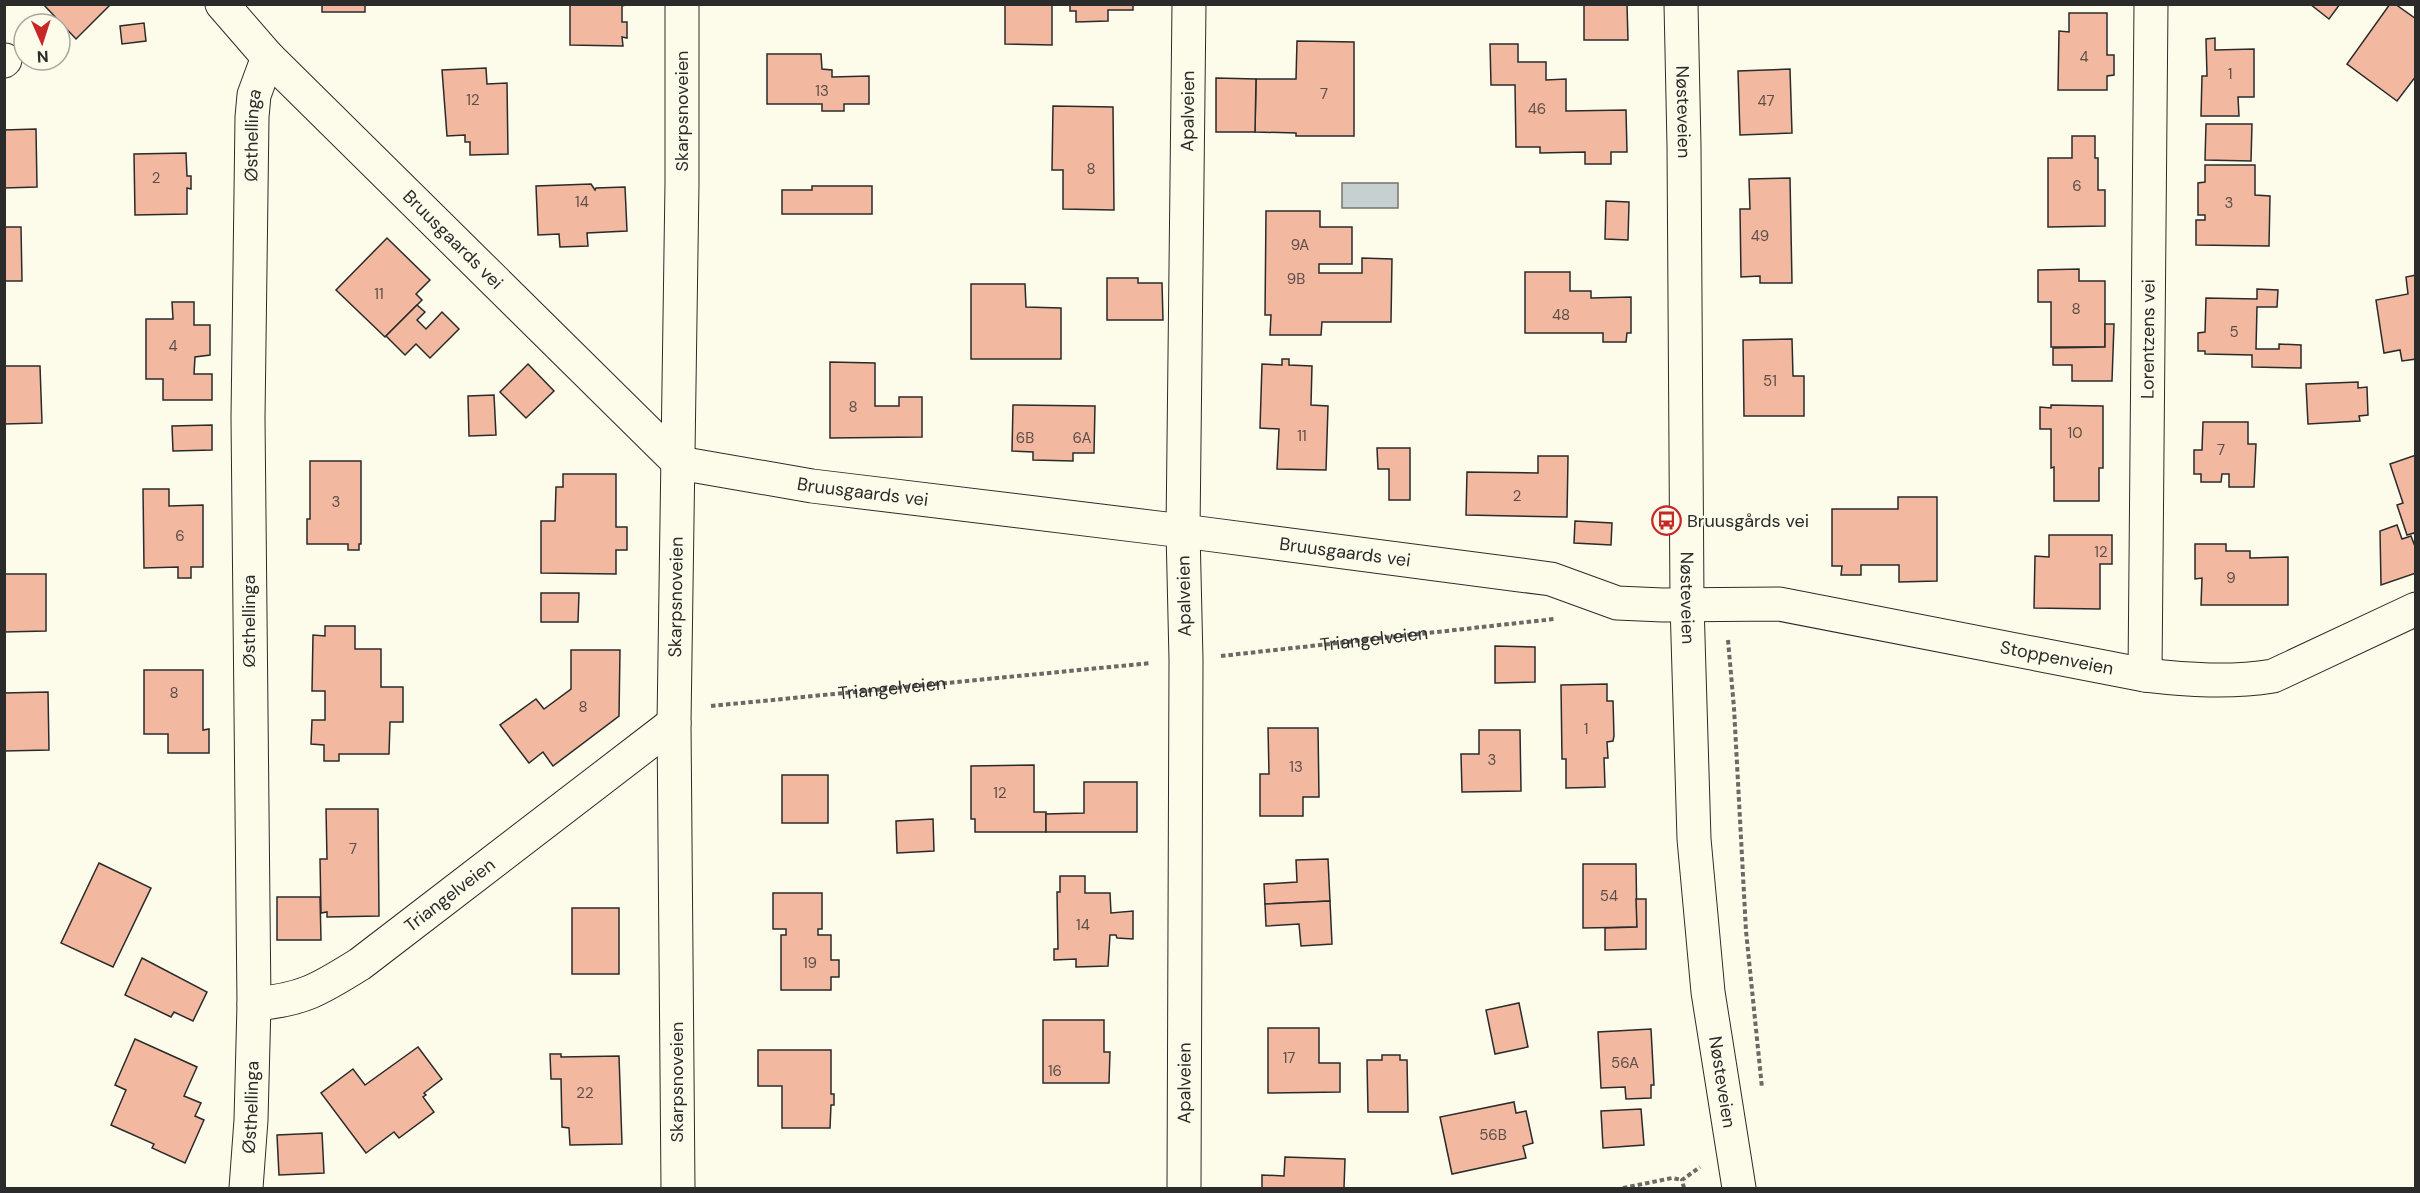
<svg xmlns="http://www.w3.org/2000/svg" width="2420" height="1193" viewBox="0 0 2420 1193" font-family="'DM Sans',sans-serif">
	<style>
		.water { fill: #c7d0d0; stroke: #74746e; stroke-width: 1.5 }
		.building { fill: #f2b8a0; stroke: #2b2b2b; stroke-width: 1.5 }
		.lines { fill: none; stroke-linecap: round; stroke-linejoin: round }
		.minor-casing { stroke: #2b2b2b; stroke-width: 35 }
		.major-casing { stroke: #2b2b2b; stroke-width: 35 }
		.path { stroke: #6a6964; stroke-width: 4; stroke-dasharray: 4.5 3; stroke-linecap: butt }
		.minor { stroke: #fdfbea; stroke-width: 33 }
		.major { stroke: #fdfbea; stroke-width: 33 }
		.labels { text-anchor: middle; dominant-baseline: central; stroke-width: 4.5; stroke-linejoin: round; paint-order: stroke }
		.number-label { font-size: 15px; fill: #5d4e48 }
		.street-label { font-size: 18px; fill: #2b2b2b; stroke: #fdfbea }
		.poi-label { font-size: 18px; fill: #2b2b2b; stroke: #fdfbea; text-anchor: start }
	</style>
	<rect width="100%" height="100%" fill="#fdfbea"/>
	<rect class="water" x="1342" y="183" width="56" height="25"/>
	<g class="building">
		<path d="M43,4H111L76,39Z"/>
		<rect x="322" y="4" width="43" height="8"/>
		<path d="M570,4H629L622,6V22H627V38L622,37L623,46L570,45Z"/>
		<path d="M1005,4H1052V45L1005,44Z"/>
		<path d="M1070,4H1133V10H1108V21L1076,22V11H1070Z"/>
		<path d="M1584,4H1627L1628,40H1584Z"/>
		<path d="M2310,4H2340L2329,19Z"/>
		<path d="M2390,4H2395L2416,19V76L2397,101L2347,64Z"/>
		<path d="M2069,13H2107V55H2114V75L2107,76V90H2058L2059,31L2069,32Z"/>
		<path d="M144,23L146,41L122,44L120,26Z"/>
		<path d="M2215,38V50L2254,49V97H2238L2239,116H2201L2202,76H2207L2206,39Z"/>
		<path d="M1297,41L1354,42V136H1296V133L1255,132L1256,79H1296Z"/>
		<path d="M1490,44H1518V62H1546V80L1566,79V111L1626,110L1627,152H1611V164H1585V152L1540,153V147H1516L1515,85H1491Z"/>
		<path d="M767,54H821L822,69L832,70V77L869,76V104H844V111H822V104H767Z"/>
		<path d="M486,68L487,84L507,83L508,154L470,155V142H465V135L447,136L442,70Z"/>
		<path d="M1790,69L1792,133L1740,135L1738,71Z"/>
		<path d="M1216,78L1256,79L1255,132H1216Z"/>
		<path d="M1053,106L1113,107L1114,210L1063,209V170H1052Z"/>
		<path d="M2206,124H2252L2251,161L2205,160Z"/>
		<path d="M36,129L37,187L4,188V130Z"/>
		<path d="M2072,136H2095V158H2098V190H2105V226L2048,227V158H2072Z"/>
		<path d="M186,153L187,176H191V189L187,188V214L135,215L134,154Z"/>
		<path d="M2205,165H2255V195L2270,196L2269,246L2196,245V220H2205V215H2198V183L2205,182Z"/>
		<path d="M1790,178L1792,283H1760V276L1741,277L1740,209H1750L1749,179Z"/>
		<path d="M591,184L595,190L596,188L625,187L627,231L587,233L588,246L560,247L559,234L538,235L536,186Z"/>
		<path d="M812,186H872V214H782V190H812Z"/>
		<path d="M1606,201L1629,202L1628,240L1605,239Z"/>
		<path d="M1266,211H1320V227H1352V264H1319V273H1362V258L1392,259L1391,322H1322L1321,335H1270L1271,315H1265Z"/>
		<path d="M4,227H21L22,281H4Z"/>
		<path d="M387,238L430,280L416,294L422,300L385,337L336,290Z"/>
		<path d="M2079,269V281H2105V347H2051V302H2038V270Z"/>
		<path d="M1525,272H1570V291H1591V298L1631,297V333H1627L1626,342H1603V333H1525Z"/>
		<path d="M2416,275V359L2402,361L2400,350L2384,353L2376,300L2408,294L2406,277Z"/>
		<path d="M1107,278H1138V283H1162L1163,320H1107Z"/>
		<path d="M971,284H1025L1026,307L1061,308V359H971Z"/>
		<path d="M2257,289L2278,290L2277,307H2257L2256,349H2279V344L2301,345V368L2252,367V355L2205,354V351H2198V333L2205,332L2206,298L2257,299Z"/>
		<path d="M172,302H194V325H210V355L195,357L194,374H212V400H163V379H146V319H173Z"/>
		<path d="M417,305L425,312L417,320L426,329L442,312L459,329L430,358L416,344L405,355L386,336Z"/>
		<path d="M2105,324H2114L2112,381H2072V365H2053V348L2105,347Z"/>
		<path d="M1792,339L1793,376H1804V416H1744L1743,340Z"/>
		<path d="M1282,359H1289V365L1312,366L1311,405L1328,406L1326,470L1277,469L1279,429L1260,428L1262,364L1282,365Z"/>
		<path d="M830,362L875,363V406H899V397H922V437L830,438Z"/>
		<path d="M528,364L554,391L526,418L500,392Z"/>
		<path d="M4,366H40L42,423L4,424Z"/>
		<path d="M2358,382V388L2367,387L2368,415L2359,416L2360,421L2308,424L2306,384Z"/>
		<path d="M494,395L496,435L469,436L468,396Z"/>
		<path d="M1013,405L1095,406L1094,453H1073V461L1033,460V452L1012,451Z"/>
		<path d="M2051,405L2103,406V468H2099V501H2054V467L2051,468V429H2040V407L2051,408Z"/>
		<path d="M2203,422H2248V444H2256L2254,487H2229V474H2222L2221,482H2201V474H2194V450H2202Z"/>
		<path d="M212,425V450L173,451L172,426Z"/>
		<path d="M1377,448H1410V500H1389V469H1378Z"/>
		<path d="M2416,455V538L2414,533L2407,535L2397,505L2403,503L2390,464Z"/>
		<path d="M1538,456H1568L1567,517L1466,515L1467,472L1538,473Z"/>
		<path d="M310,461H361V544H359V550H348V544H307V519H310Z"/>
		<path d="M563,474H616V527H627V550H616V574L541,573V521H555L556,487H563Z"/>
		<path d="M143,489H169V506L203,505V567H191V578H178V567L144,568Z"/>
		<path d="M1898,497H1937V581L1899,582V565H1861V575H1841L1842,566H1832V509H1898Z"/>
		<path d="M1575,521L1612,523L1611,545L1574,543Z"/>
		<path d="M2397,525L2402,539L2411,536L2416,549V573L2381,585L2380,531Z"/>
		<path d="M2049,535H2112V564H2100V609L2034,608L2035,556L2049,557Z"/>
		<path d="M2195,544H2226V551H2250V558L2288,557V605H2201L2202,578L2195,579Z"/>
		<path d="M4,574H46V631L4,632Z"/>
		<path d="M541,593H579L578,622H541Z"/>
		<path d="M325,626H355V649H381V687H403V722H390L389,754H339V761H324V745L311,744L312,720H325V691H312L313,635L325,636Z"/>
		<path d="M1495,646L1535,647V682L1495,683Z"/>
		<path d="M571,650H620L619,716L553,766L543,752L529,763L500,725L536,699L544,709L571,689Z"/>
		<path d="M144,670H203V730L209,729V753H168V734H144Z"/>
		<path d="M1607,684V701H1613L1614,736L1613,741L1607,742L1608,758H1604L1605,787L1566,788V759H1562L1561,685Z"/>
		<path d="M48,692L49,750L4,751V693Z"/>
		<path d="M1268,728H1318L1319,797H1303V816H1260V774H1269Z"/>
		<path d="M1479,730H1520L1521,791L1462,792L1461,754H1479Z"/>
		<path d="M1034,765V812H1046V832H975V819H971V766Z"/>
		<rect x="782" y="775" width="46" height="48"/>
		<path d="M1084,782H1137V832H1046V814L1084,813Z"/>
		<path d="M326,809H378L379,916L327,917V912L321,913L320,859H327Z"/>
		<path d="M933,819L934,851L897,853L896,821Z"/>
		<path d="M1328,859L1330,901L1265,904L1264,884L1297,882L1296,860Z"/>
		<path d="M99,863L151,888L113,967L61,943Z"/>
		<path d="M1583,864H1636L1637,927L1583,928Z"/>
		<path d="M1060,876H1085V893H1110L1111,913L1133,911V939L1117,938L1116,935H1110L1108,966L1076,967V959L1054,960V949H1058L1057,892H1060Z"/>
		<path d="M773,893H822V929H818V935H831V960H839V977H831V990H781V935H786V929H773Z"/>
		<path d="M277,897H320L321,940H277Z"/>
		<path d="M1636,899H1646V949L1605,950V928L1637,927Z"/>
		<path d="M1330,901L1332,944L1301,946L1299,924L1266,926L1265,904Z"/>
		<rect x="572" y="908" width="47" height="66"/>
		<path d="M142,958L207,992L193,1021L174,1012L171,1017L125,995Z"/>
		<path d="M1519,1003L1528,1047L1495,1054L1486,1010Z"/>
		<path d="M1043,1020H1104V1052H1110L1109,1083H1043Z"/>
		<path d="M1268,1028H1319V1063H1340V1092L1268,1093Z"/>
		<path d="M1651,1029L1654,1085H1651V1098L1626,1099L1625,1087L1601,1088L1598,1032Z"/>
		<path d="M135,1039L197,1067L184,1096L201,1103L195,1116L204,1120L185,1163L152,1148L154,1144L111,1125L126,1090L115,1085Z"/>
		<path d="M418,1047L442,1079L424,1093L426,1095L423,1097L434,1112L399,1138L394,1132L366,1153L321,1093L353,1069L365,1085Z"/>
		<path d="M758,1050H831V1094H834V1105H831L830,1128H782V1086H758Z"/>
		<path d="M550,1054H561V1057L619,1056L622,1144L570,1145L569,1128L562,1127L561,1079H551Z"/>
		<path d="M1382,1055H1400V1060H1407L1408,1112H1368L1367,1060H1382Z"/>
		<path d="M1514,1102L1516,1113L1526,1111L1533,1143L1523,1146L1526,1158L1452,1174L1440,1117Z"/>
		<path d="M1641,1109L1644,1145L1603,1148L1601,1111Z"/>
		<path d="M322,1133L324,1173L279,1175L277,1135Z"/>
		<path d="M1285,1157L1345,1159L1344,1188H1262V1175L1284,1176Z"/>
	</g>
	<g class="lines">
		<defs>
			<g id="minor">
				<path id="s3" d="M222,4L268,57L679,463L812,486L1183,531L1551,579L1617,603L1663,605L1779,604L2145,675C2189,680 2229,683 2273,676L2416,609"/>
				<path d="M4,61L5,60"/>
				<path id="s4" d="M2145,675L2151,4"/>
				<path id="s5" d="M254,1004C303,1000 320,989 360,964L674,723"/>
				<path id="s6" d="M246,1188L251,1120L254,1004L248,418L252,117L254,95L268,57"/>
				<path id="s7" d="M678,1188L674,723L682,183V4"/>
				<path id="s8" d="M1184,1188L1186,660L1183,531L1189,4"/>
			</g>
			<g id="major">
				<path id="s9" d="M1681,4L1684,146L1687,604L1694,839L1708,992L1739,1188"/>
			</g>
		</defs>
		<use href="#minor" class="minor-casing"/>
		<use href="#major" class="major-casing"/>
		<g class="path">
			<path d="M1728,640L1734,708L1746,931L1762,1088"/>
			<path id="s1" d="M1221,656L1554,619"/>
			<path id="s2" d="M711,706L1151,663"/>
			<path d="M1623,1188L1672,1178L1682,1180"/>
			<path d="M1684,1188L1682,1180L1700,1167"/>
		</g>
		<use href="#minor" class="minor"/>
		<use href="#major" class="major"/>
	</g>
	<defs>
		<symbol id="bus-ring" viewBox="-11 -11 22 22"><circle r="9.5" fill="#fdfbea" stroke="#c62828" stroke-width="1.5"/><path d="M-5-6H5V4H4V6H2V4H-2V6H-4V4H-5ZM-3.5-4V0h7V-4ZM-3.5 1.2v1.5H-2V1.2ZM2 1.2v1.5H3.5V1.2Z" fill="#c62828"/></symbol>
	</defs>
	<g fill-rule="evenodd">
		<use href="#bus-ring" x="1650" y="504" width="33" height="33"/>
	</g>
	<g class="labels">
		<g class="number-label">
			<text x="2084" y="57">4</text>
			<text x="2230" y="74">1</text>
			<text x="822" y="91">13</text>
			<text x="1324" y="94">7</text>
			<text x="473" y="100">12</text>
			<text x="1766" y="101">47</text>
			<text x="1537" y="109">46</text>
			<text x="1091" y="169">8</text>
			<text x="156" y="178">2</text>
			<text x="2077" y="186">6</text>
			<text x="582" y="202">14</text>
			<text x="2229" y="203">3</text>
			<text x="1760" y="236">49</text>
			<text x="1300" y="245">9A</text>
			<text x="1296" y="279">9B</text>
			<text x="379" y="294">11</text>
			<text x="2076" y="309">8</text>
			<text x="1561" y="315">48</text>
			<text x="2234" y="332">5</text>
			<text x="173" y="346">4</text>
			<text x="1770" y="381">51</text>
			<text x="853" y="407">8</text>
			<text x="2075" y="433">10</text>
			<text x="1302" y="436">11</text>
			<text x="1025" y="438">6B</text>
			<text x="1082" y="438">6A</text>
			<text x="2221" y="450">7</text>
			<text x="1517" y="496">2</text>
			<text x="336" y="502">3</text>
			<text x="180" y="536">6</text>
			<text x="2101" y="552">12</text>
			<text x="2231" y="578">9</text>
			<text x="174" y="693">8</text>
			<text x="583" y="707">8</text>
			<text x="1586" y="729">1</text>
			<text x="1492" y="760">3</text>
			<text x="1296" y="767">13</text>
			<text x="1000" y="793">12</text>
			<text x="353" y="849">7</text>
			<text x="1609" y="896">54</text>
			<text x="1083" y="925">14</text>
			<text x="810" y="963">19</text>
			<text x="1289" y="1058">17</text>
			<text x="1625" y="1063">56A</text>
			<text x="1055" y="1071">16</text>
			<text x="585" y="1093">22</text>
			<text x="1493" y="1135">56B</text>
		</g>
		<g class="street-label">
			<text transform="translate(682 111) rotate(-90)">Skarpsnoveien</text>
			<text stroke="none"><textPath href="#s8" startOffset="1077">Apalveien</textPath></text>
			<text stroke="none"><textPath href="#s9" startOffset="108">Nøsteveien</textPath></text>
			<text stroke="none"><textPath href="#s6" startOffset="1053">Østhellinga</textPath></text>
			<text stroke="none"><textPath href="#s3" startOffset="330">Bruusgaards vei</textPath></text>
			<text stroke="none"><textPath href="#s4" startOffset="336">Lorentzens vei</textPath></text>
			<text stroke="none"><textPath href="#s3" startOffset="834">Bruusgaards vei</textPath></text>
			<text stroke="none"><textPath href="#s3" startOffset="1320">Bruusgaards vei</textPath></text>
			<text stroke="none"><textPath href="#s7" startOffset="591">Skarpsnoveien</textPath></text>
			<text transform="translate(1184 596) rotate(-91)">Apalveien</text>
			<text stroke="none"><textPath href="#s9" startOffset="594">Nøsteveien</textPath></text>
			<text transform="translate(249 621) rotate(-90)">Østhellinga</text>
			<text stroke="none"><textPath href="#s1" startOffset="154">Triangelveien</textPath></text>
			<text stroke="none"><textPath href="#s3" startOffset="2043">Stoppenveien</textPath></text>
			<text stroke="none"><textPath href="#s2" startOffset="182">Triangelveien</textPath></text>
			<text stroke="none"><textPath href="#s5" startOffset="228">Triangelveien</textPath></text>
			<text transform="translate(677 1082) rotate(-90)">Skarpsnoveien</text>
			<text stroke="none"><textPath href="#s8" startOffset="105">Apalveien</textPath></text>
			<text stroke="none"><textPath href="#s9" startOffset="1080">Nøsteveien</textPath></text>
			<text stroke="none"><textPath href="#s6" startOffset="81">Østhellinga</textPath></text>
		</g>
		<g class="poi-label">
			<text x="1687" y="521">Bruusgårds vei</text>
		</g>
	</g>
	<rect width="2420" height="1193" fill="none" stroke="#2b2b2b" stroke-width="12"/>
	<g transform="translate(42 42) rotate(177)"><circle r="28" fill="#fdfbea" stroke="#a9a89e" stroke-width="1.5"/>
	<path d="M0-4.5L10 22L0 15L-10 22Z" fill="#c62828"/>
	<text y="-9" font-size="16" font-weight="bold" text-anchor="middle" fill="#2b2b2b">N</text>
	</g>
</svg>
